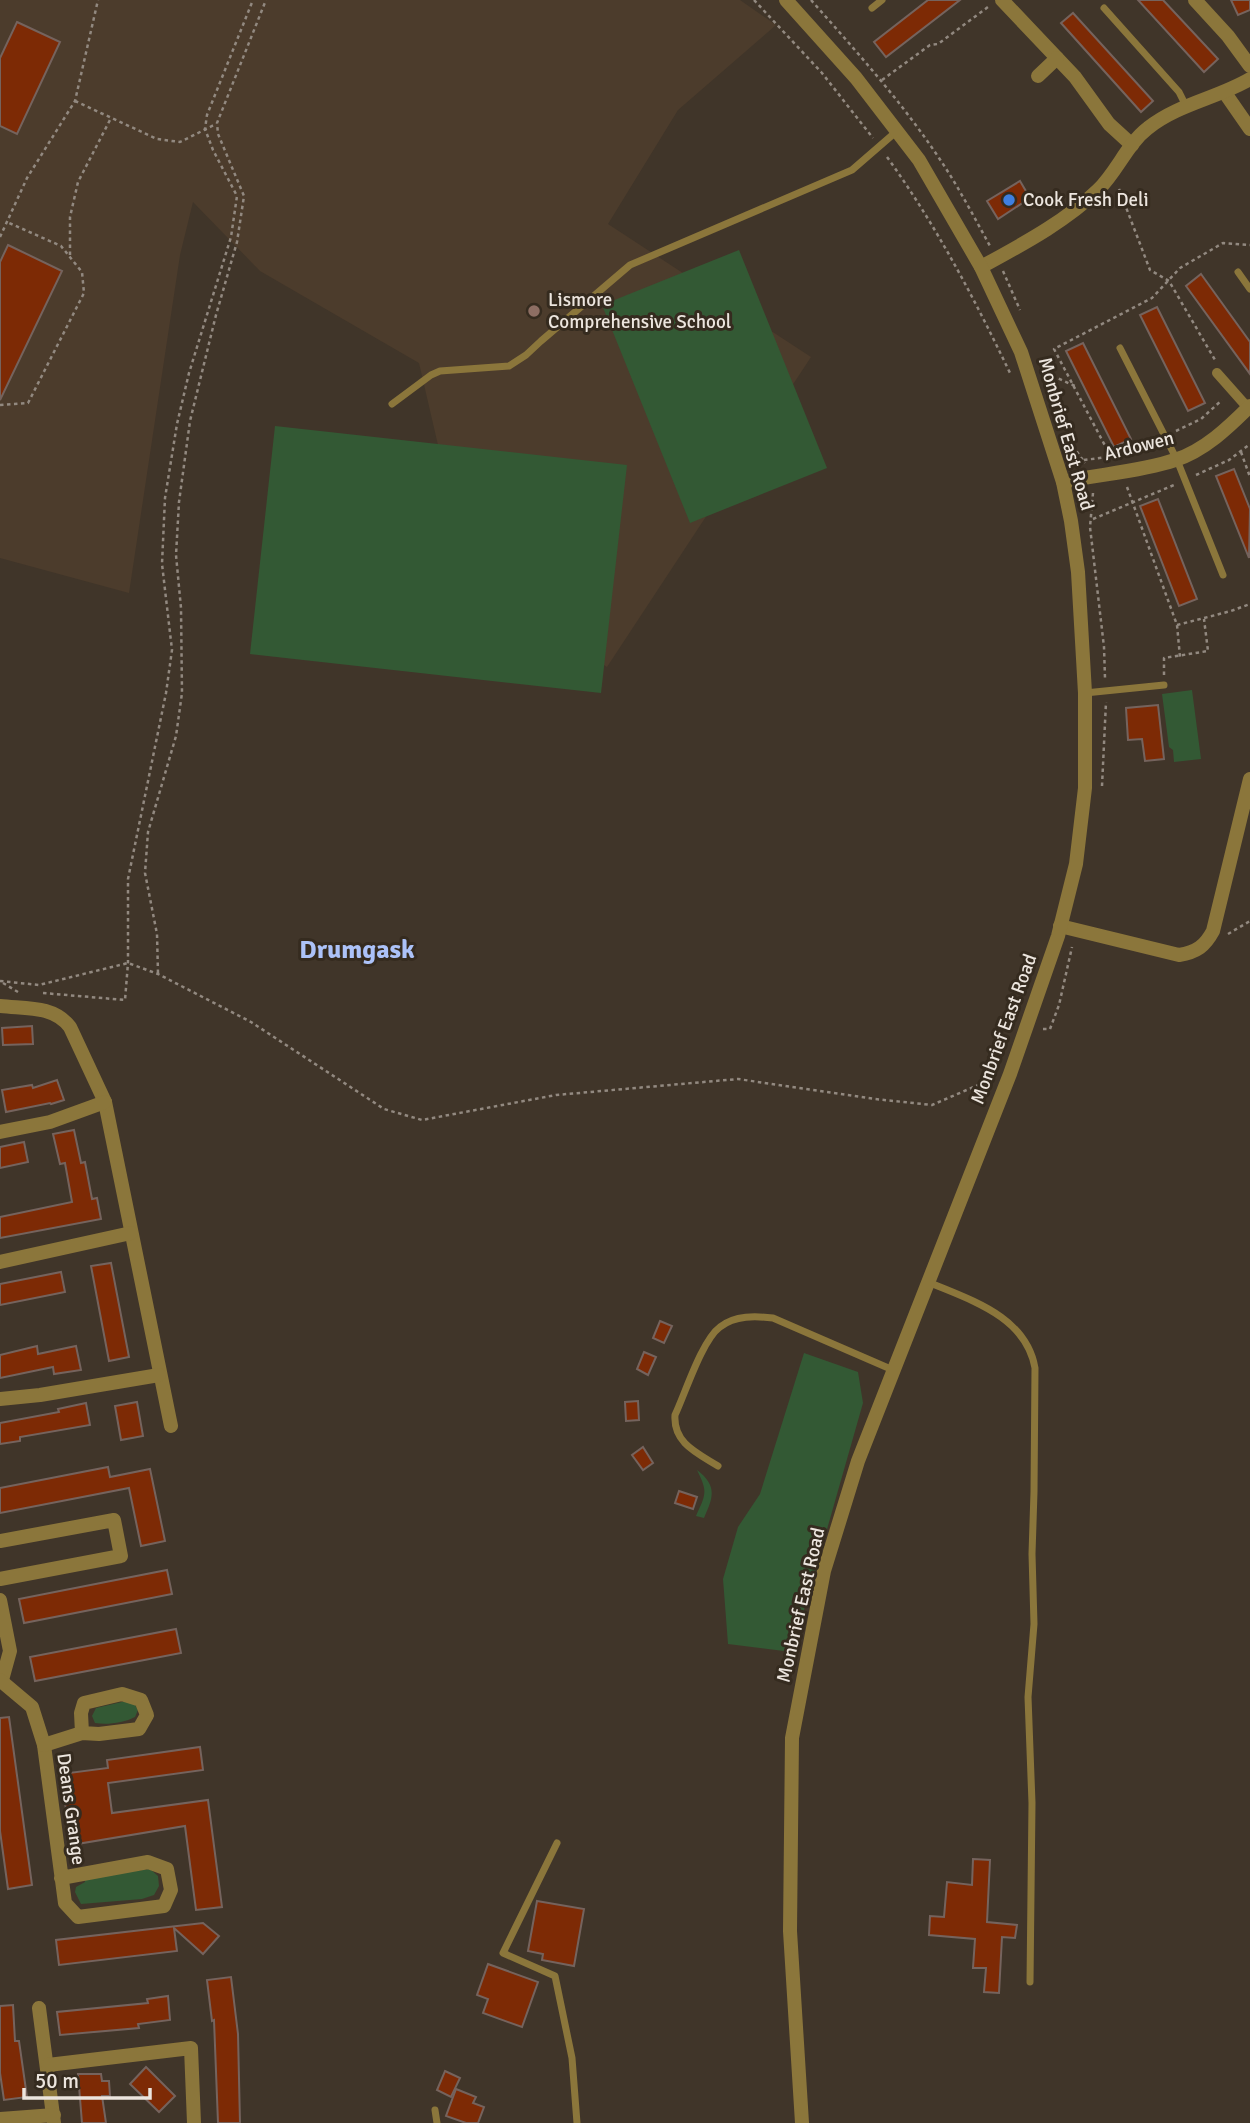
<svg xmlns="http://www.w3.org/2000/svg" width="1250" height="2123" viewBox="0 0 1250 2123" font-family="Signika,sans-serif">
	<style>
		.built { fill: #4c3c2c }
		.green { fill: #335934 }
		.building { fill: #7d2a05; stroke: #75635d; stroke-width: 2 }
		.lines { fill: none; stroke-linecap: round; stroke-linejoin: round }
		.path { stroke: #928980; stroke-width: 2.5; stroke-dasharray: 3.5 3.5; stroke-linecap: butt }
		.service { stroke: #8b763b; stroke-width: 7 }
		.pedestrian { stroke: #8b763b; stroke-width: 10 }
		.minor { stroke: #8b763b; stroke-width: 14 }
		.tertiary { stroke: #8b763b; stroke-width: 14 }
		.shop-dot { fill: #3f7fe0; stroke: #352b1f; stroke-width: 2.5 }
		.education-dot { fill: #8d6e63; stroke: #352b1f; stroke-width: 2.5 }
		.labels { text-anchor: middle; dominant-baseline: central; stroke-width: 6; stroke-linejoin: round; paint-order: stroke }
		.poi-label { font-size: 19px; fill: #ece5de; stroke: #352b1f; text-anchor: start }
		.street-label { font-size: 19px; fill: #ece5de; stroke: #352b1f }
		.district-label { font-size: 26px; font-weight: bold; fill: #acc2f8; stroke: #352b1f }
	</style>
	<rect width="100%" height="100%" fill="#403529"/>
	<path class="built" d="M0,0H740L776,25L678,110L608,224L811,357L607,667L390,528L438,445L419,363L260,271L193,202L180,255L129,593L0,558Z"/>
	<g class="green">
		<path d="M739,250L827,468L690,523L602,305Z"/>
		<path d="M275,426L627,465L601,693L250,654Z"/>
		<path d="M1192,690L1201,759L1174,762L1173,750L1169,747L1162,694Z"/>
		<path d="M804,1353L858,1372L863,1403L792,1652L728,1644L723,1579L738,1527L760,1494Z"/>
		<path d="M697,1470C718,1486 713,1498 704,1518L696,1516C706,1494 708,1492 697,1470Z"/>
		<path d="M126,1701L134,1703L138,1710L135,1717C124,1723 107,1725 95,1723L92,1716L96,1708Z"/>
		<path d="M150,1869L158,1876L159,1886L154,1895L142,1899L81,1904L75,1892L76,1887L85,1882V1878Z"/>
	</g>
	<g class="building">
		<path d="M928,0H960L886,57L874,42Z"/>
		<path d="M1138,0H1163L1218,59L1204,72Z"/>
		<path d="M1231,0H1250V10L1238,15Z"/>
		<path d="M1073,13L1153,101L1141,112L1061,23Z"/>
		<path d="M17,22L60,42L17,134L0,126V58Z"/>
		<path d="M1020,181L1030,198L998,219L987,201Z"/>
		<path d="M8,245L62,271L0,400V262Z"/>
		<path d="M1201,274L1250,342V374L1186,286Z"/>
		<path d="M1157,307L1205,403L1188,411L1140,315Z"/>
		<path d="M1083,343L1131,439L1114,447L1066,351Z"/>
		<path d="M1234,469L1250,509L1249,558L1216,476Z"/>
		<path d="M1158,499L1197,599L1179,606L1140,506Z"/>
		<path d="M1158,705L1164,759L1145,761L1142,739L1128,740L1126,708Z"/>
		<path d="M32,1026L33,1044L3,1045L2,1028Z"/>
		<path d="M57,1080L64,1100L51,1104L50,1103L6,1112L2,1090L32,1085L33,1088Z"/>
		<path d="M74,1130L81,1163L85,1162L92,1199L97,1198L101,1219L0,1238V1217L72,1202L65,1163L60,1164L53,1134Z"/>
		<path d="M24,1142L28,1162L0,1168V1147Z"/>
		<path d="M111,1263L129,1357L109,1361L91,1266Z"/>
		<path d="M61,1272L65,1292L0,1305V1284Z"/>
		<path d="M660,1321L672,1326L664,1343L653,1338Z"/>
		<path d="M37,1346L38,1354L76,1346L81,1370L54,1374L53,1367L0,1378V1355Z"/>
		<path d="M644,1352L656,1357L648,1375L637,1369Z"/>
		<path d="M638,1401L639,1420L626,1421L625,1402Z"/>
		<path d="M137,1402L143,1436L121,1440L115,1406Z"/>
		<path d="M86,1403L90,1425L20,1437V1441L0,1444V1423L59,1412L58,1409Z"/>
		<path d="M643,1447L653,1463L643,1470L632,1455Z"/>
		<path d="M108,1467L110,1477L150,1469L165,1541L141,1546L129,1488L0,1513V1488Z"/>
		<path d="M679,1491L697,1497L693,1509L675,1503Z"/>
		<path d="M167,1570L172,1594L24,1623L19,1599Z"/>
		<path d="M176,1629L181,1653L35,1681L30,1657Z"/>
		<path d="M9,1717L32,1885L8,1889L0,1831V1718Z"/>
		<path d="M200,1747L203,1770L108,1783L112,1813L208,1800L222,1907L196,1910L185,1826L71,1845L61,1774L108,1768L107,1760Z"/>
		<path d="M973,1859L990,1860L987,1922L1017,1925L1015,1938L1002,1937L999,1993L984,1992L986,1968H973L975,1939L929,1935L930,1916L944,1917L947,1882L972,1885Z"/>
		<path d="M537,1901L584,1909L574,1966L542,1960L543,1954L528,1951Z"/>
		<path d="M203,1923L219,1936L203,1954L174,1928L177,1951L59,1965L56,1940Z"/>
		<path d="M488,1964L538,1982L522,2027L483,2013L488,1999L477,1995Z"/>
		<path d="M231,1977L238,2034L240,2123H218L214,2020L212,2021L207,1980Z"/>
		<path d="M168,1996L170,2020L138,2024L139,2028L60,2035L57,2012L148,2003L147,1999Z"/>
		<path d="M13,2005L15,2041H19L27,2097L4,2100L0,2073V2006Z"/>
		<path d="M146,2067L175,2096L159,2112L130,2084Z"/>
		<path d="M445,2071L460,2078L451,2097L437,2090Z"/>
		<path d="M78,2074H101L102,2081H109L110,2096H102L106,2123H82Z"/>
		<path d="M456,2089L476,2097L473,2103L484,2107L478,2123H466L446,2116Z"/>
	</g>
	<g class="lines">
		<g class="path">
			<path d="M754,0L822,73L873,138"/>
			<path d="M811,0C856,51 901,101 939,158C958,186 974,217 990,246"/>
			<path d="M882,80L930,45L938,44L988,7"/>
			<path d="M75,101L157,139L180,142L216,124"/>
			<path d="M887,157C936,225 974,298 1010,373"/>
			<path d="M1119,189L1150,270L1169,281L1215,360"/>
			<path d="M0,237L27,178L75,101L98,0"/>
			<path d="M70,255V217L78,182L111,118"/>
			<path d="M1003,271L1020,310"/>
			<path d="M1044,367L1070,442L1085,463"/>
			<path d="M1046,373L1075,386"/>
			<path d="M0,405L28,403L84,293L82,272L61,246L7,222"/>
			<path d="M1176,431L1201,419L1222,400"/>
			<path d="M1241,452L1250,477"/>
			<path d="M1114,456L1136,445L1154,441"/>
			<path d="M1111,457L1054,349L1152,298L1180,268L1223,243L1250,245"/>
			<path d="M1084,460L1108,457"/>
			<path d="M1196,475L1229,460L1250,444"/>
			<path d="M1127,487L1177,625L1180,657"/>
			<path d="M1093,493L1090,527L1104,647L1105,678"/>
			<path d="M1093,519L1174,485"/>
			<path d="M1177,625L1231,611L1250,604"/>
			<path d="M1164,675V658L1208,651L1204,619"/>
			<path d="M1102,786L1106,702"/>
			<path d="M1228,934L1250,921"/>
			<path d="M158,973L157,934L145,873L148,832L176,736L182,693L181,608L176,555L179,502L190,421L216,315L237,242L244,196L218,134L217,123L266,0"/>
			<path d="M0,981L39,985L128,963L158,974L251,1022L384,1109L422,1120L556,1095L738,1079L875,1099L932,1105L992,1079"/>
			<path d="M3,983L18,992"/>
			<path d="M43,993L125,1000L128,963V879L166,693L172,650L162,564L165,498L177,424L189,373L231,237L237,196L213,150L205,129L207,115L253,0"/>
			<path d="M1043,1029H1050L1059,1005L1072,947"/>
		</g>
		<g class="service">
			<path d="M872,8L882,0"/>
			<path d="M1104,8L1179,92L1186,106"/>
			<path d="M1238,272L1250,289"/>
			<path d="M1120,348L1177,460L1223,575"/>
			<path d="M392,404L431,375L440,371L509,366L526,355L541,341L630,265L852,170L897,131"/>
			<path d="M1085,693L1164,685"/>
			<path d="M928,1282C970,1300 1026,1316 1035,1368L1034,1492L1032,1554L1034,1624L1028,1697L1032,1803L1030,1982"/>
			<path d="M718,1466C697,1453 673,1443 675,1415C685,1394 702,1340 720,1327C735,1315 756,1316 773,1318L893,1370"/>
			<path d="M557,1843L503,1953L555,1976L572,2058L577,2123"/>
			<path d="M435,2110L437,2123"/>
		</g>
		<path class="pedestrian" d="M1217,373L1248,408"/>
		<g class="minor">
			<path d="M1002,0L1075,77L1109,124L1132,145"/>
			<path d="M1195,0L1228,36L1250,66"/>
			<path d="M1038,76L1057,58"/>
			<path d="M1225,93L1250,129"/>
			<path d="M981,267C1021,245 1065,222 1098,190C1117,172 1127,144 1148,128C1178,104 1218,98 1250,79"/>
			<path d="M1063,482C1100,474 1139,472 1175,460C1204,451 1229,427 1250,406"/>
			<path d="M1060,926L1179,955C1197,952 1205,946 1213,931L1250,779"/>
			<path d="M0,1006C25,1009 53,1005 70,1027L105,1102L171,1426"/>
			<path d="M0,1132L50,1122L105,1102"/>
			<path d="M0,1262L131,1233"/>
			<path d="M0,1399L40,1395L159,1375"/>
			<path d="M0,1541L114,1520L121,1556L0,1579"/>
			<path d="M0,1600L10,1651L2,1680"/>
			<path d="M0,1680L32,1707L44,1745L65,1903L78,1917L164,1906L171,1890L167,1869L148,1862L61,1878"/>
			<path d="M44,1745L82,1733L99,1734L139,1729L147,1715L141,1700L122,1694L84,1703L81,1713L82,1733"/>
			<path d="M39,2008L54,2123"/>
			<path d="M48,2065L191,2048L194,2123"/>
			<path d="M0,2119L54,2115"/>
		</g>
		<path class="tertiary" d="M786,0L856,78L919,160L981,267L1021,352L1063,482L1071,521L1078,572L1085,693V788L1076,864L1058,936L1010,1074L858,1461L824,1571L792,1738L790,1931L802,2123"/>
	</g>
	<circle class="shop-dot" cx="1009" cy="200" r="7"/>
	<circle class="education-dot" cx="534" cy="311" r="7"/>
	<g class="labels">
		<g class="poi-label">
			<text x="1023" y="200">Cook Fresh Deli</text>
			<text x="548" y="300">Lismore<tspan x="548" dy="22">Comprehensive School</tspan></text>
		</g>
		<g class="street-label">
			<text transform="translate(1066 434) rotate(74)">Monbrief East Road</text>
			<text transform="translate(1139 446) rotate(-14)">Ardowen</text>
			<text transform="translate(1004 1029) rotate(-70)">Monbrief East Road</text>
			<text transform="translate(801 1605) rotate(-77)">Monbrief East Road</text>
			<text transform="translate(71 1809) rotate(82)">Deans Grange</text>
		</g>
		<g class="district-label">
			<text x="357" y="950">Drumgask</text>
		</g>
	</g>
	<path d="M24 2088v10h126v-10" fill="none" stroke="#ece5de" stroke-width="3.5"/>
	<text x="35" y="2088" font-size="21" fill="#ece5de" stroke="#352b1f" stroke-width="5" paint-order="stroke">50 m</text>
</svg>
